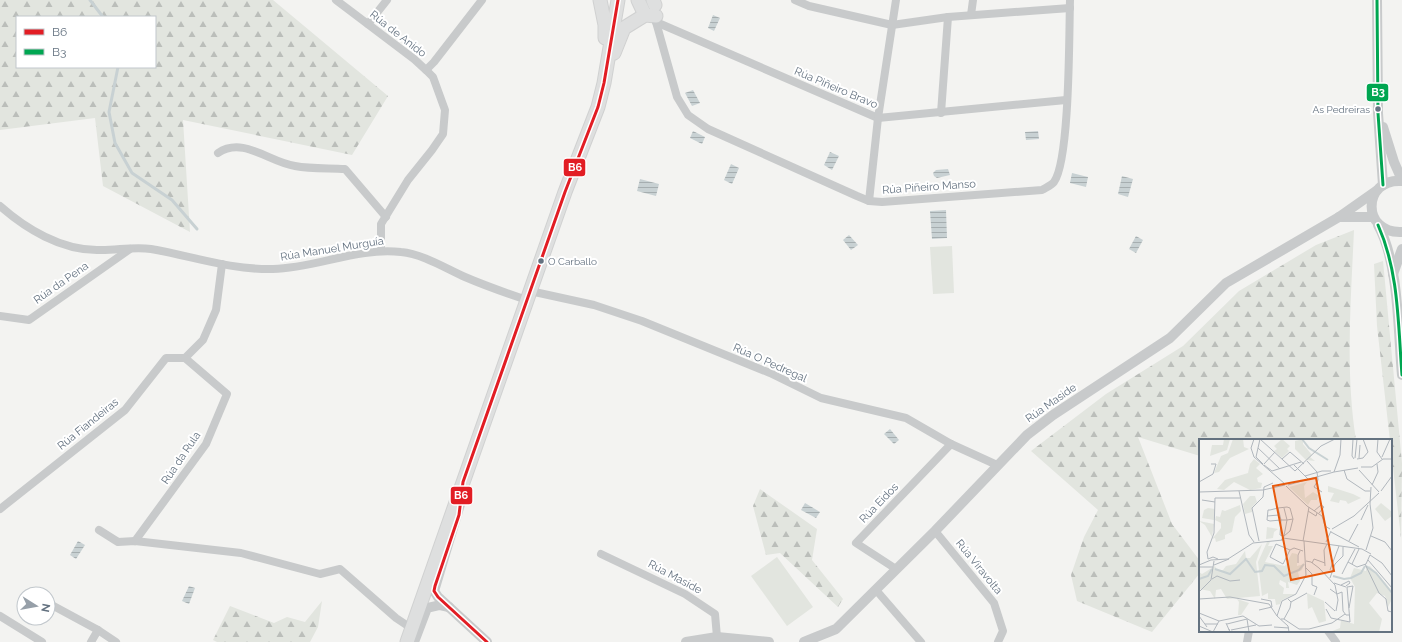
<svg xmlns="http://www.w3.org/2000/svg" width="1402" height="642" viewBox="0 0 1402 642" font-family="Raleway,sans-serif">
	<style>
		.forest { fill: url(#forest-firs); fill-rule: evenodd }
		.green { fill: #e2e5df }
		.water { fill: url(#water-rules) }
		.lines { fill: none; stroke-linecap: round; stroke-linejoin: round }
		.stream { stroke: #c8d1d3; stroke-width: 3 }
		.trunk-casing { stroke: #d0d1d1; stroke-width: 15 }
		.minor { stroke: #c8cacb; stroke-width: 8 }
		.tertiary { stroke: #c8cacb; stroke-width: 10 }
		.trunk { stroke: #dedfdf; stroke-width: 13 }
		.bus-1-casing { stroke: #fff; stroke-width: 6 }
		.bus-2-casing { stroke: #fff; stroke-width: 6 }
		.bus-1 { stroke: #e21d24; stroke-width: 3 }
		.bus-2 { stroke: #00a651; stroke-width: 3 }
		.bus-dot { fill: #647280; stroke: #fff; stroke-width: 1.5 }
		.labels { text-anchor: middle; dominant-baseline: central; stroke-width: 4; stroke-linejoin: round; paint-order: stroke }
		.bus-label { font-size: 10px; fill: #647280; stroke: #fff; text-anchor: end }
		.street-label { font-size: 11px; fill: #647280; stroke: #fff }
		.inset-river { fill: none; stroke: #c8d1d3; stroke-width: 2 }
		.inset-road { fill: none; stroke: #b1b7bd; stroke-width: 1 }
		.view { fill: #e8590c; fill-opacity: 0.15; stroke: #e8590c; stroke-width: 2 }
		.inset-edge { fill: none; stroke: #647280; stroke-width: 2 }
		.line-badge { stroke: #fff; stroke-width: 1.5 }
		.badge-label { font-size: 11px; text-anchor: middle; font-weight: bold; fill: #fff }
	</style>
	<defs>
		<pattern id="forest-firs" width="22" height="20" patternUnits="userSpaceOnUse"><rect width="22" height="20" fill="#e2e5df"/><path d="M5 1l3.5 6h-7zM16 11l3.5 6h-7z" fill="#bbbeba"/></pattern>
		<pattern id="water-rules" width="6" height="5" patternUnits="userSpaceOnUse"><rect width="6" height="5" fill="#c8d1d3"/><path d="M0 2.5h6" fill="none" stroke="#a6aeb0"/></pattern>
	</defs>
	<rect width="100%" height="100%" fill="#f3f3f1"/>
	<g class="forest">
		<path d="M0,0H273L388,96L352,155L183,120L190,232L103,186L95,118L0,130ZM17,17H155V67H17Z"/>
		<path d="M1354,230C1351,299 1345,371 1356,440H1200V456L1138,437L1172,524L1200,561V573L1152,632L1077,601L1071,575L1084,537L1098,510L1031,451L1106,394L1183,346L1239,291L1316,245Z"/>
		<path d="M1383,261L1402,463L1401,538L1377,326L1374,264Z"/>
		<path d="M760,489L817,529L812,560L843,599L838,607L780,553L766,555L753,506Z"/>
		<path d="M322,601L318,627L310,642H217L213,640L230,606L274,623L287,617L305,622Z"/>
	</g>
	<g class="green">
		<path d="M952,246L954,293L933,294L930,247Z"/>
		<path d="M777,557L813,607L787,626L751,576Z"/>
	</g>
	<g class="water">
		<path d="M713,15L720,18L714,31L708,28Z"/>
		<path d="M693,90L700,103L692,106L685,93Z"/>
		<path d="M693,131L705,137L702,144L690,138Z"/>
		<path d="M1038,131L1039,139L1026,140L1025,132Z"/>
		<path d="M830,152L839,156L832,170L824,165Z"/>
		<path d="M731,164L739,168L732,184L724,180Z"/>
		<path d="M948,169L950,175L937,178L934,176L933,173L936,170Z"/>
		<path d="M1072,173L1088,177L1086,187L1070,183Z"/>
		<path d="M1122,176L1133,179L1128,197L1118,194Z"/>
		<path d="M640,179L659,184L656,196L637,191Z"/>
		<path d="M946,210L947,238L932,239L930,211Z"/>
		<path d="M849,235L858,245L851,250L843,240Z"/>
		<path d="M1136,236L1143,240L1136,253L1129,249Z"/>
		<path d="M890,429L899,440L894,444L884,434Z"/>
		<path d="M805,503L820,512L816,518L801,510Z"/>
		<path d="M78,541L85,545L76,559L70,555Z"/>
		<path d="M189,586L195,588L189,604L182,601Z"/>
	</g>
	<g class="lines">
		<g class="stream">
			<path d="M90,0L103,17"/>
			<path d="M118,67L109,112L115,143L132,173L172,200L197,229"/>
		</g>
		<defs>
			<g id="trunk">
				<path d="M600,0L605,25V38"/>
				<path d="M638,0L645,15"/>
				<path d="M653,0L655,5"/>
				<path d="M614,53L624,28L645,15L656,16"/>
				<path d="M407,642L565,192L598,107L604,83L618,0"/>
			</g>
		</defs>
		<use href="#trunk" class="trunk-casing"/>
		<g class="minor">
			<path d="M336,0L414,59L426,70L434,62L482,0"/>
			<path d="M795,0L809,6L892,25L948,17L1070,8"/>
			<path d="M656,12V22L677,97L688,115L708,129L857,196L869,201L882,202L1042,190C1045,188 1052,185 1054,182C1070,160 1069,33 1070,0"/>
			<path d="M971,15L973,0"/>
			<path d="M656,22L878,118L1066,100"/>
			<path d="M368,24L387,0"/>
			<path d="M941,113L948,17"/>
			<path d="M218,153C243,136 269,162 295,166C311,169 328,168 345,169L386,217"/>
			<path d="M869,201L878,118L896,0"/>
			<path d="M0,206C26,229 61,250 97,250C115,251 133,246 151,249C191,256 231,270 273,269C316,268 358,247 401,252C423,254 445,268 465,277C486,286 506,293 527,300"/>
			<path d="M381,250V224L408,180L432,150L443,134L445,110L433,77L426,70"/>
			<path d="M530,291L594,305L642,321L770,373L821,398L906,418L951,444L997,465"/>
			<path d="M0,316L29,320L130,249"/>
			<path d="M185,358L203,340L216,310L222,264"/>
			<path d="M0,509L125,410L166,358H185"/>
			<path d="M99,530L118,542L135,541L241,553L320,574L340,569L396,618L411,628"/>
			<path d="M935,531L994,603L1003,631L998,642"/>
			<path d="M135,541L206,444L227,394L185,358"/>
			<path d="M601,554L685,594L715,614L717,637"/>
			<path d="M896,569L856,543L951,444"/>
			<path d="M876,590L921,642"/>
			<path d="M48,603L98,630L116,642"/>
			<path d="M0,616L42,642"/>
			<path d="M1328,631L1336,642"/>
			<path d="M91,642L98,630"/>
			<path d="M1247,642L1249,631"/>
		</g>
		<g class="tertiary">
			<path d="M1377,0L1378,113L1383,185"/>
			<path d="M1383,127L1394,162L1402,180"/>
			<path d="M1402,181C1362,178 1361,234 1402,232"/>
			<path d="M1339,217H1373"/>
			<path d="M1378,225C1399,262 1398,332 1402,375"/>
			<path d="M1393,274L1402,249"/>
			<path d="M461,501L434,591L438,597L487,642"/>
			<path d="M414,642L427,608L440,605L449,607"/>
			<path d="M686,642L717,637L769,642"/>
			<path d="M804,642L836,629L935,531L1027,435L1053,415L1170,338L1226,283L1339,217L1376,191"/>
		</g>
		<use href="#trunk" class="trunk"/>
		<defs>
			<path id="bus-1" d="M487,642L438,597L434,591L435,586L459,515L463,482L565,192L598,107L604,83L618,0"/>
			<g id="bus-2">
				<path d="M1377,0L1378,113L1383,185"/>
				<path d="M1378,225C1399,272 1398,324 1402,375"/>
			</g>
		</defs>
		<use href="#bus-1" class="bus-1-casing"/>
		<use href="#bus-2" class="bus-2-casing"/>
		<use href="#bus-1" class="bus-1"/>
		<use href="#bus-2" class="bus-2"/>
	</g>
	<g class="bus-dot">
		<circle cx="1378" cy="109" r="3.5"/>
		<circle cx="541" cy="261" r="3.5"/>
	</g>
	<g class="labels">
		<g class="bus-label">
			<text x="1370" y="109">As Pedreiras</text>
			<text x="548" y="261" text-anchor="start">O Carballo</text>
		</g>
		<g class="street-label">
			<text transform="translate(398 34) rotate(38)">Rúa de Anido</text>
			<text transform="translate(836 88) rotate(23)">Rúa Piñeiro Bravo</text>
			<text transform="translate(929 187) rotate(-4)">Rúa Piñeiro Manso</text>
			<text transform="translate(332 249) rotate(-9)">Rúa Manuel Murguía</text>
			<text transform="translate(61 283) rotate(-35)">Rúa da Pena</text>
			<text transform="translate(770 363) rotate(24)">Rúa O Pedregal</text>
			<text transform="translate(1051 403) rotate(-35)">Rúa Maside</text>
			<text transform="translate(88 424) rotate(-39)">Rúa Fiandeiras</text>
			<text transform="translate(181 458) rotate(-56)">Rúa da Rula</text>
			<text transform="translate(879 503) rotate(-46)">Rúa Eidos</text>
			<text transform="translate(979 567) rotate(51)">Rúa Viravolta</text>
			<text transform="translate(675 577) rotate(28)">Rúa Maside</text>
		</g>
	</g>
	<g transform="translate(1199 439)">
		<rect width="193" height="193" fill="#f3f3f1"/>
		<path d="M25,0H31L28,11L11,17L13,6H24ZM34,0H44L45,8L50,10L31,19L20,33L15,34L22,17L29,14ZM104,0V5L113,16L111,18L116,22L107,21L96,10V2ZM55,20L61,25L57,29L64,35L58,39L59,43L63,44L62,49L51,51L35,43L25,51L18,50L26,41L49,34L51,25ZM108,43L105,47L106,59L114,53L119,56L118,61H112L109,66L90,48ZM129,47L154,55L162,59L149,65L147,62L141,61L140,64L131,62L135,54L129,53ZM51,57H56L58,63L53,68V73L46,75L44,65ZM182,64L193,73V77L186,82L176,70ZM41,66L42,72L36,78L33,93L26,96V100L17,103L16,99L13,100L22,89V84L16,81L17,77L21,78L23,71L26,72ZM9,69L16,70L15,81L3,79L5,71ZM0,82L15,85L13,98L6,86ZM68,88L79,90L75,93L74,99L67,100ZM68,103H71L69,107H74L66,123L86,127L93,114L98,115V127L105,125L103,131L99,133L101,142L98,146L89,143L90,149H87V144L81,141L80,145L85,149L84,155H96L83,161L81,165L77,166L76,160H69V154L63,157L59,123ZM63,105L57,123L61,157L28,160L22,150L17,151L16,160L11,152L0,150V133L3,135L16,127L18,131H24L27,127L37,125L46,112L47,119H51ZM171,127L191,150L193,160L189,168L186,157L178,154L170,164L183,180L180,193H131L141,189L142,181L155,185L156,148L151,139L155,129L167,132V128ZM108,154L125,162L127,182L120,184L113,168L109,170ZM38,160L50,164L42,176H39L40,163Z" fill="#e2e5df"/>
		<path d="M83,0L91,7L88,10L90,12L83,19L75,12L78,10L75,7Z" fill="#e2e5df"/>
		<path class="inset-river" d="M103,0L110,9L129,21M167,127L177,134L193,154M16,130L31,135L47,120L56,133L63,132L66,126L75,127L85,137L100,131L105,125M134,137L145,140L152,139L162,134L166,127M0,140L9,137L13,130"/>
		<path class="inset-road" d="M55,0L52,9L55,18L86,45M61,0L96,32L122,7L136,0M61,0L57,18L64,25M154,0L153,17L155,20M179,0L178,13L183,20M59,9L81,30M183,18L191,0M156,19L158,0M160,19L161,6M83,20L91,13L105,25M158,20L164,19L169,13L164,0M108,22L118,33M65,25L76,13M65,26L73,32L102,23M95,26L109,40M162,28H173L184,20H193M145,31L148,40L166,52H171M160,31L180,53M118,33L119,41L115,48L123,53M135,33L141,16L142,0M106,37L123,32H132M0,43L14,35L17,25H12M89,46L135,33L159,29M173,46L179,33L178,25M87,47L108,67L123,77L126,87L131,90M40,52L50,96L55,103M182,52L193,37M0,53L64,51L86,46M16,59L15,94L8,113L9,120L14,118L19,120M16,59H41M3,61L16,63M79,69L82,81L81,96L85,97L91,92L94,80L91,69L88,68L79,69L71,71H69L68,81L71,82L82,81H88L94,80M85,69L88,81L85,97M109,72L117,77L118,74M115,72L122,66L125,68L120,74M68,77L80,76M162,81L169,66M133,90L155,77L180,54M132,93L160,108M85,97L84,99L163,110L172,115M172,97L186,103L193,112M60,102L53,69L64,58L65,48L74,44M104,102L110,68M150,102L159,85M127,103L132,92M77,105L91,111L84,125L71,118ZM156,110L149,123L158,128L167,125L171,116M91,111L95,109L104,112M167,111L174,89L171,65L172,48M171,116L183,124L193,137M169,121L193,149M107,122L112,123L120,129L136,146L139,161L137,172M99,124V116L101,112M113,124L115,120L126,124M153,125L160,110M166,125L180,154L187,160L189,172L193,173M0,126L12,121L29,120L54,104L84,101L82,100M15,126L30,120M126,127L125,111L128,105M0,128H14M107,129L113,135V146L118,148L115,156M131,131L140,107M143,135L149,123M131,139L136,125L144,117V108M13,140L18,137L31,142L41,141M135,144L147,148M142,146L150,142L151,144L147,147M148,148L154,147L150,169M131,150L138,155L143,153L144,172L147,176H151M0,153L12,141L15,122M0,160L31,158L70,165L78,177M92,163L108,154M126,163L136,172M127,170L132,179L151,183L148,148M60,171L73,168L72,162L62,160M0,174L20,182L44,177L60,187L73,186M0,177L8,188M82,180H85L91,169L92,163L89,160M85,180L100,190M27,184L31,193L30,190M6,185H19M28,185L48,180L50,193M0,187L14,193L20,182M75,188L90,189M100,190H110L133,184L146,175M32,191L57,186M90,193L89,187L78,177L83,162L97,155L107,136L105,102"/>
		<path class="view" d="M117,39L135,132L92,141L74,47Z"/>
		<rect width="193" height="193" class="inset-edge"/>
	</g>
	<g class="line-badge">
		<rect x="1366" y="83" width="23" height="19" rx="4" fill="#00a651"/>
		<rect x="563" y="158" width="23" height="19" rx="4" fill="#e21d24"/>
		<rect x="450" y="486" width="23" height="19" rx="4" fill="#e21d24"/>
	</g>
	<g class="badge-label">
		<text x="1378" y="96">B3</text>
		<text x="575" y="171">B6</text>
		<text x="461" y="499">B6</text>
	</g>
	<rect x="16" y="16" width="140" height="52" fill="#ffffff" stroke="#c1c7cc"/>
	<rect x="24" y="29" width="20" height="6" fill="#e21d24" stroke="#c1c7cc"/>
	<text x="52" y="36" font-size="12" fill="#647280">B6</text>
	<rect x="24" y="49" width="20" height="6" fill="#00a651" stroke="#c1c7cc"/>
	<text x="52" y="56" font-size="12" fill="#647280">B3</text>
	<g transform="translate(36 606) rotate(101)"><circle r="19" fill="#ffffff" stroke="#c1c7cc"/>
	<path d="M0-3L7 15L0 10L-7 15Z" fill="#969fa8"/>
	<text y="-6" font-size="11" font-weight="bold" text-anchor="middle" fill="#647280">N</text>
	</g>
</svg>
